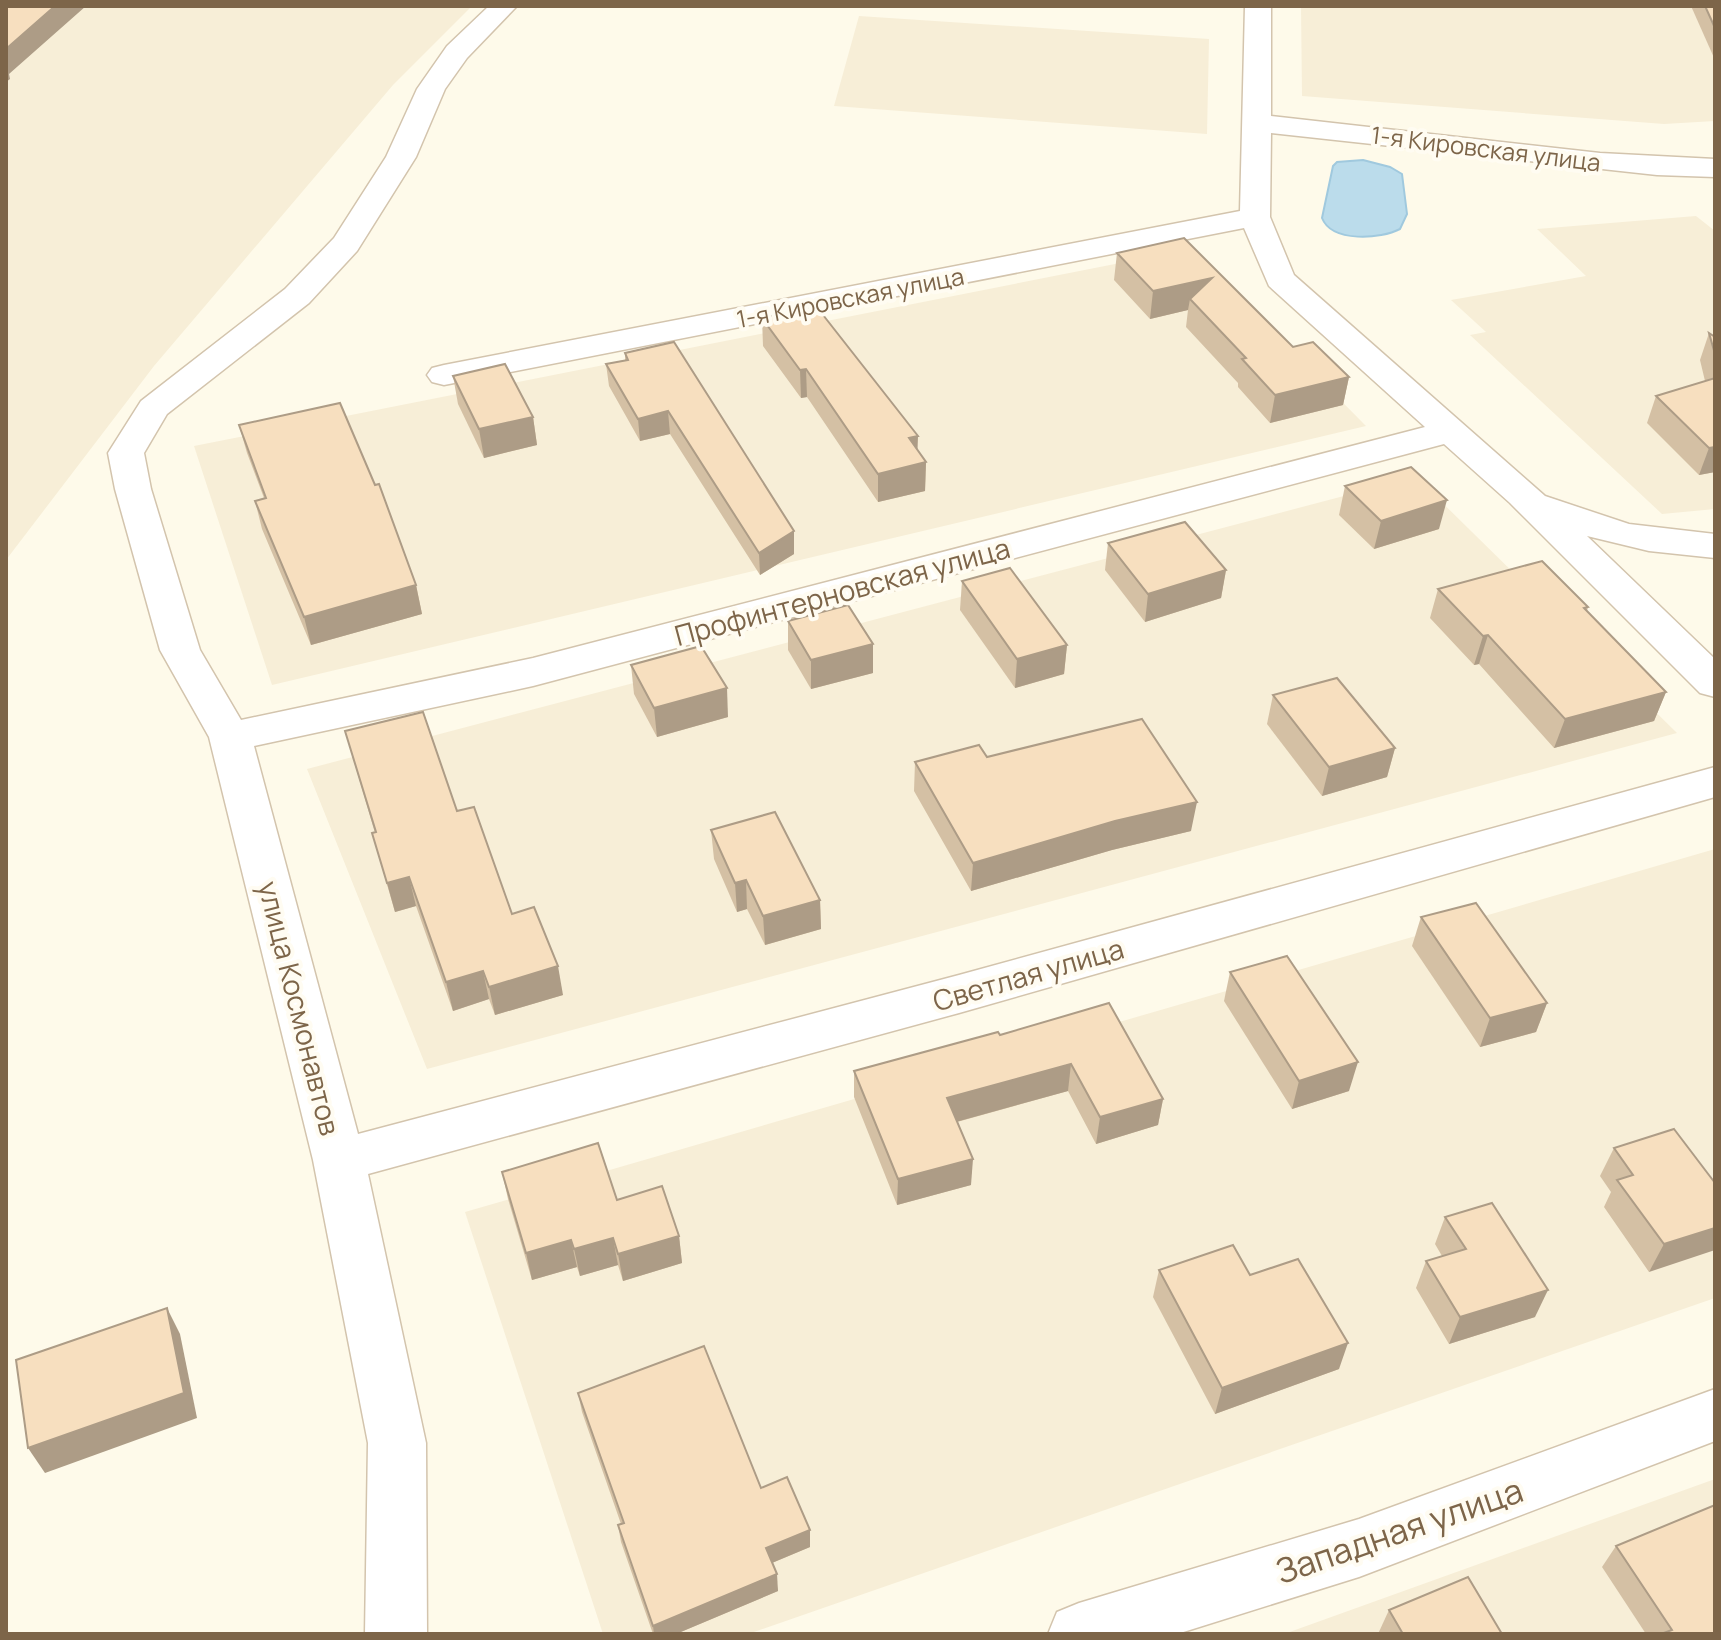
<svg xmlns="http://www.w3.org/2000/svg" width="1721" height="1640" viewBox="0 0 1721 1640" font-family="Manrope,sans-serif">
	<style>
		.residential { fill: #f7eed7 }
		.water { fill: #bbdceb; stroke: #a0c9de; stroke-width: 2 }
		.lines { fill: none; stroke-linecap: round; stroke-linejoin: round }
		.minor-casing { stroke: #d3c4ad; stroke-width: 3 }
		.minor { fill: #fff; fill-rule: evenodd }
		.wall { fill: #d4c0a4 }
		.shaded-wall { fill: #ad9c86 }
		.building { fill: #f7dfbf; stroke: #ad9c86; stroke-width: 2 }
		.labels { text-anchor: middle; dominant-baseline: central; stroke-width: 8; stroke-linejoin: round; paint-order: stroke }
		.far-street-label { font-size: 24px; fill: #7d6549; stroke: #fffcf2 }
		.street-label { font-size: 28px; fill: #7d6549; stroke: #fffcf2 }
		.near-street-label { font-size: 34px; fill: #7d6549; stroke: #fffcf2 }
	</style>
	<rect width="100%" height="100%" fill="#fefaea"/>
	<g class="residential">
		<path d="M6,6H472L393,85L154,366L6,560Z"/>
		<path d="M1301,6H1715V121L1664,124L1302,96Z"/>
		<path d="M859,16L1209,39L1207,134L834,106Z"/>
		<path d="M1696,216L1715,231V509L1662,514L1470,335L1486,332L1451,300L1586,276L1537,229Z"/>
		<path d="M1191,249L1366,426L272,685L194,446Z"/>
		<path d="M1416,477L1677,733L427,1069L307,769Z"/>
		<path d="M1715,849V1298L748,1634H603L465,1212Z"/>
		<path d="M1715,1479V1634H1284Z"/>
	</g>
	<path class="water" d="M1363,160L1390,167L1402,174L1407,214L1400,229C1381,239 1332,243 1322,218L1333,166L1337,162Z"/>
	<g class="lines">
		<defs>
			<g id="minor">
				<path d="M489,6H517L467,58L445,89L416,157L357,251L309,303L167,414L144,453L151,489L200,650L241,720L533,658L1425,427L1269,286L1244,228L444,385L432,382L427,375L432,368L444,365L1240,211L1245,6H1271V116L1600,153L1715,159V177L1657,175L1271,133L1270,217L1294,275L1545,496L1629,524L1715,534V558L1649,551L1587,536L1715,659V697L1700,693L1510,503L1444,444L533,686L254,746L358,1134L959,975L1715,767V797L959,1013L368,1174L426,1443L427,1634H365L368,1443L313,1160L209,737L160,650L115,489L108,453L141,401L285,289L334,238L386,157L417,89L447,46Z"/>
				<path d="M1715,1389V1441L1359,1577L1177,1634H1048L1057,1612L1079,1603L1359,1519Z"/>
			</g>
		</defs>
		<use href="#minor" class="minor-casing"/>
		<use href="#minor" class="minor"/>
	</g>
	<g class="wall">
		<path d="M1691,6H1715V60Z"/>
		<path d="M1117,253L1349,377L1343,405L1270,423L1238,387V383L1186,327L1188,310L1150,319L1114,280Z"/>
		<path d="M762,318L917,450L926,462L925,491L878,502L807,397L801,398L763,346Z"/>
		<path d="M1709,333L1715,337V472L1699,475L1647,423L1656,396L1705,381L1700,360Z"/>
		<path d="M625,353L794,531V554L760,575L670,434L640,441L609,386L606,364L625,360Z"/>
		<path d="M453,376L533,417L537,445L484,458L458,404Z"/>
		<path d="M239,425L416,585L422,614L311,645L262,529L255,501L264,498L247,453Z"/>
		<path d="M1345,486L1439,529L1374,549L1339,515Z"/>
		<path d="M1108,543L1226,570L1221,598L1145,622L1105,570Z"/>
		<path d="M962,581L1067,645L1064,674L1015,688L960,610Z"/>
		<path d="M1438,589L1588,607L1587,611L1666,692L1654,721L1554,748L1479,664L1474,665L1430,618Z"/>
		<path d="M788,621L873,673L811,689L788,650Z"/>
		<path d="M631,665L728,717L657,737L634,694Z"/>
		<path d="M1273,695L1395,748L1387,777L1322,796L1267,724Z"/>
		<path d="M345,731L457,811L512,914L563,995L495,1015L489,999L453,1011L416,906L395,912L372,833H375Z"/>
		<path d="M987,757L1191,831L1112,850L971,891L914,791L915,762Z"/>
		<path d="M711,830L820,900L821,929L765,945L747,909L737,912L714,859Z"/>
		<path d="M1421,917L1547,1003L1536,1032L1480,1047L1412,946Z"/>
		<path d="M1230,972L1349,1091L1292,1109L1224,1001Z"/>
		<path d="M1000,1035L1163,1099L1158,1125L1096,1144L1068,1091L957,1122L971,1185L897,1205L854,1097V1071Z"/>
		<path d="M1614,1148L1715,1183L1649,1272L1604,1207L1611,1192L1600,1176Z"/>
		<path d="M502,1172L617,1200L679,1236L682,1263L623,1281L618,1265L580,1276L577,1267L532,1280L508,1199Z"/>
		<path d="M1445,1217L1535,1317L1449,1344L1416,1288L1426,1261L1442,1256L1435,1244Z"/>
		<path d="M1159,1270L1250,1275L1339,1369L1215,1414L1153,1297Z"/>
		<path d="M578,1393L761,1488L810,1530V1547L772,1563L778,1591L676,1634H653L621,1542L618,1525L621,1524L582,1412Z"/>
		<path d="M1616,1546L1715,1634H1646L1602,1567Z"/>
		<path d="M1389,1610L1502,1634H1378Z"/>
	</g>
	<g class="shaded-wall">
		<path d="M55,6H86L9,74L10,79L6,82V49Z"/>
		<path d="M1212,278L1190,299L1188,310L1150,319L1153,291Z"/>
		<path d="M806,369L807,397L801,398L800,370Z"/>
		<path d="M1349,377L1343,405L1270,423L1275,395Z"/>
		<path d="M668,411L670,434L640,441L638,419Z"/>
		<path d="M533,417L537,445L484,458L479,429Z"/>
		<path d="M918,436L917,464L909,438Z"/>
		<path d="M1715,447V472L1699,475L1709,448Z"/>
		<path d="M926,462L925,491L878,502V474Z"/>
		<path d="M1447,500L1439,529L1374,549L1381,521Z"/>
		<path d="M794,531V554L760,575L759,553Z"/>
		<path d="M1226,570L1221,598L1145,622L1148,594Z"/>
		<path d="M416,585L422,614L311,645L304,617Z"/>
		<path d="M1488,635L1479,664L1474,665L1483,636Z"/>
		<path d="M873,644V673L811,689V660Z"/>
		<path d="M1067,645L1064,674L1015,688L1017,659Z"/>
		<path d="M727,688L728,717L657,737L654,708Z"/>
		<path d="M1666,692L1654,721L1554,748L1565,719Z"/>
		<path d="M1395,748L1387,777L1322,796L1329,767Z"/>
		<path d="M1197,802L1191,831L1112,850L971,891L973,863L1115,821Z"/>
		<path d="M409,877L416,906L395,912L387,883Z"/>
		<path d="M746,880L747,909L737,912L735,883Z"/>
		<path d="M820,900L821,929L765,945L763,916Z"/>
		<path d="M558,966L563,995L495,1015L489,987Z"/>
		<path d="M483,971L489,999L453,1011L446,982Z"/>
		<path d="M1547,1003L1536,1032L1480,1047L1490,1018Z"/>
		<path d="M1358,1062L1349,1091L1292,1109L1299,1081Z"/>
		<path d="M1071,1064L1068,1091L945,1125L947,1098Z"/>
		<path d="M1163,1099L1158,1125L1096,1144L1100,1117Z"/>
		<path d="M973,1159L971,1185L897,1205L898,1179Z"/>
		<path d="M1715,1228V1250L1649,1272L1664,1244Z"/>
		<path d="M679,1236L682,1263L623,1281L618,1254Z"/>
		<path d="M613,1238L618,1265L580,1276L574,1249Z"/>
		<path d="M571,1240L577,1267L532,1280L526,1253Z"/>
		<path d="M1548,1290L1535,1317L1449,1344L1460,1317Z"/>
		<path d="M167,1308L180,1334L197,1418L45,1473L28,1448Z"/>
		<path d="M1348,1343L1339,1369L1215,1414L1222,1388Z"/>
		<path d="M810,1530V1547L767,1565L766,1548Z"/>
		<path d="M777,1574L778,1591L676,1634H654L653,1626Z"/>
	</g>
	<g class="building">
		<path d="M6,6H55L6,49Z"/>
		<path d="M1705,6H1715V28Z"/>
		<path d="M1184,238L1293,347L1313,342L1349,377L1275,395L1242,359L1246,358L1190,299L1212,278L1153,291L1117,253Z"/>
		<path d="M816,306L918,436L909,438L926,462L878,474L806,369L800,370L762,318Z"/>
		<path d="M1709,333L1715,337V354Z"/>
		<path d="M674,342L794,531L759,553L668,411L638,419L606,364L628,360L625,353Z"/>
		<path d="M505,364L533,417L479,429L453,376Z"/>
		<path d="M1715,378V447L1709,448L1656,396Z"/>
		<path d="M340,403L375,485L379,484L416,585L304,617L255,501L266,498L239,425Z"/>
		<path d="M1411,467L1447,500L1381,521L1345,486Z"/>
		<path d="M1185,522L1226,570L1148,594L1108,543Z"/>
		<path d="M1542,561L1588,607L1584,608L1666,692L1565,719L1488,635L1483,636L1438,589Z"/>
		<path d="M1010,568L1067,645L1017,659L962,581Z"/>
		<path d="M848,605L873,644L811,660L788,621Z"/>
		<path d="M701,646L727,688L654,708L631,665Z"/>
		<path d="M1337,678L1395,748L1329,767L1273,695Z"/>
		<path d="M423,712L457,811L474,807L512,914L534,907L558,966L489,987L483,971L446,982L409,877L387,883L372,833L376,832L345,731Z"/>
		<path d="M1142,719L1197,802L1115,821L973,863L915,762L979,745L987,757Z"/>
		<path d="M775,812L820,900L763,916L746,880L735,883L711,830Z"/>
		<path d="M1476,903L1547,1003L1490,1018L1421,917Z"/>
		<path d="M1287,956L1358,1062L1299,1081L1230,972Z"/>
		<path d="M1109,1003L1163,1099L1100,1117L1071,1064L947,1098L973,1159L898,1179L854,1071L998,1032L1000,1035Z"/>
		<path d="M1674,1129L1715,1183V1228L1664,1244L1617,1180L1633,1175L1614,1148Z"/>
		<path d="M598,1143L617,1200L662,1186L679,1236L618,1254L613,1238L574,1249L571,1240L526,1253L502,1172Z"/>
		<path d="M1492,1203L1548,1290L1460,1317L1426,1261L1466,1249L1445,1217Z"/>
		<path d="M1233,1245L1250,1275L1298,1259L1348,1343L1222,1388L1159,1270Z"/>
		<path d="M167,1308L184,1393L28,1448L16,1360Z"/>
		<path d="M704,1346L761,1488L787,1477L810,1530L766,1548L777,1574L653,1626L618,1525L624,1523L578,1393Z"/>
		<path d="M1715,1505V1634H1661L1672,1630L1616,1546Z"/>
		<path d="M1468,1577L1502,1634H1403L1389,1610Z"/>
	</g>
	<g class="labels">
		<g class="far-street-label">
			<text transform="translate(1486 148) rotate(7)">1-я Кировская улица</text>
			<text transform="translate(850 297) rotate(-11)">1-я Кировская улица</text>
		</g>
		<g class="street-label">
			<text transform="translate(842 591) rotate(-15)">Профинтерновская улица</text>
			<text transform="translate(1028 974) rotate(-16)">Светлая улица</text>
			<text transform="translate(300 1008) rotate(76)">улица Космонавтов</text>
		</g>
		<g class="near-street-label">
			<text transform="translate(1399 1530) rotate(-19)">Западная улица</text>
		</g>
	</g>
	<rect width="1721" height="1640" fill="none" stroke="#7d6549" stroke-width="16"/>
</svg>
